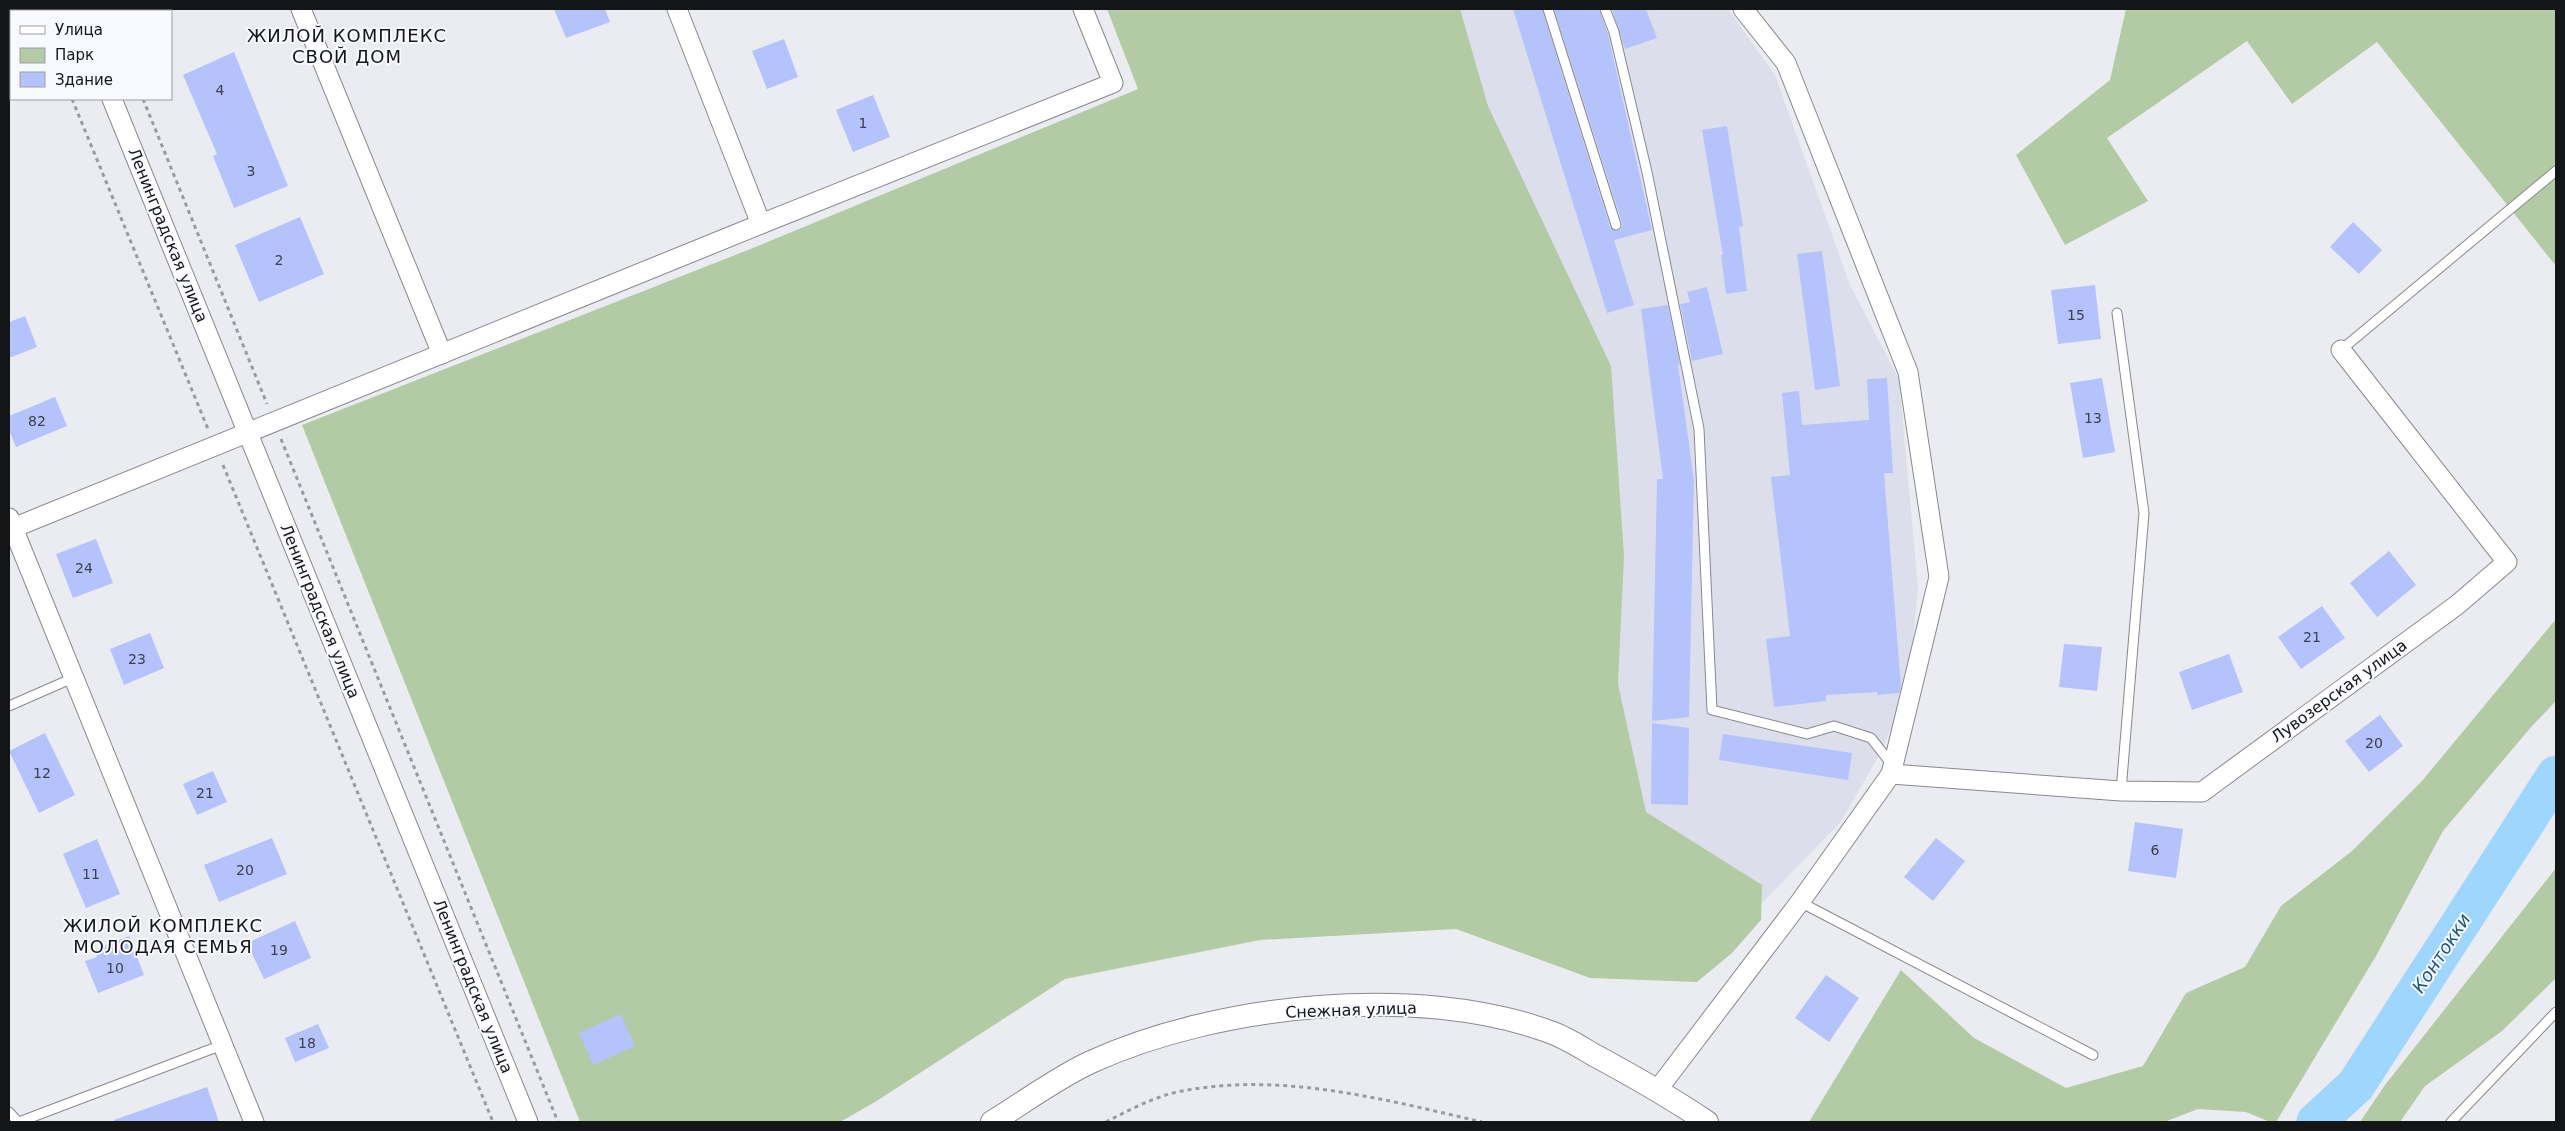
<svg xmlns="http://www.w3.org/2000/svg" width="2565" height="1131" viewBox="0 0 2565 1131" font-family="'DejaVu Sans',sans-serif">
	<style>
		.built { fill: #dcdfeb }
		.green { fill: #b2cba4 }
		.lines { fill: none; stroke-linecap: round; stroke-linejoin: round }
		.river { stroke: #9ed6fe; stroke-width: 39 }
		.building { fill: #b4c3fb }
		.service-casing { stroke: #88898e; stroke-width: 11 }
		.minor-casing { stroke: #88898e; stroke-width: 21 }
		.tertiary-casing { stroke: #88898e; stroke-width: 24 }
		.path { stroke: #9a9b9f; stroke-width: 3; stroke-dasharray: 4 4; stroke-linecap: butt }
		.service { stroke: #fff; stroke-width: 9 }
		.minor { stroke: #fff; stroke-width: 19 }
		.tertiary { stroke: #fff; stroke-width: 22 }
		.labels { text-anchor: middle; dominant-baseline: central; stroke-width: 4; stroke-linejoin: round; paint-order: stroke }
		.number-label { font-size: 14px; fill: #3c404f }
		.street-label { font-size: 16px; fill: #141516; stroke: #f8f9fe }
		.neighbourhood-label { font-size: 18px; letter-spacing: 1px; fill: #141516; stroke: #f8f9fe }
		.water-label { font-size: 18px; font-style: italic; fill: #16577c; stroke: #f8f9fe }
	</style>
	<rect width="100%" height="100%" fill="#ebecf1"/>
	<path class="built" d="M1451,9H1728L1775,75L1850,285L1899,379L1918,588L1908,688L1880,754L1840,823L1761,904L1646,823Z"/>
	<g class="green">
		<path d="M1107,9H1460L1488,106L1611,366L1624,556L1618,684L1646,812L1762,885L1761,920L1732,953L1697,982L1590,978L1456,929L1260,940L1065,979L875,1102L840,1122H580L302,425L748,250L1138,89Z"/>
		<path d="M2126,9H2556V266L2377,42L2292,104L2247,41L2107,138L2148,201L2065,245L2016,155L2110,80Z"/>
		<path d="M2556,619V701L2532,726L2443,831L2376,956L2276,1122H2270L2246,1112L2198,1109L2164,1122H1809L1901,970L1974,1038L2066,1088L2143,1066L2186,993L2245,967L2281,906L2352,851L2422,781Z"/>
		<path d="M2556,868V978L2502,1031L2425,1086L2400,1122H2360L2385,1085Z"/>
	</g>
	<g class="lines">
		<path class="river" d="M2316,1122L2356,1085L2556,775"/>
	</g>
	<g class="building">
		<path d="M554,9H605L610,22L566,38Z"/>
		<path d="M1513,9H1542L1610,227L1617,231L1621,229L1622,223L1554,9H1599L1608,34L1652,230L1614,240L1634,305L1607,313Z"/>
		<path d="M1612,9H1646L1657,38L1625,49Z"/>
		<path d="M784,39L798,77L767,89L752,51Z"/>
		<path d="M234,52L288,186L234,208L213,156L217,154L183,75Z"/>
		<path d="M873,95L890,137L853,152L836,110Z"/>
		<path d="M1727,126L1743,226L1739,227L1747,291L1726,294L1721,255H1723L1702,130Z"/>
		<path d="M300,217L324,274L259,302L235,245Z"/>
		<path d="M2353,222L2382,250L2359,274L2330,247Z"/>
		<path d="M1822,251L1840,386L1815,390L1797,254Z"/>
		<path d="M2095,285L2101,339L2058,344L2051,290Z"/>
		<path d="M1707,287L1723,354L1692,361L1680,304L1690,302L1687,292Z"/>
		<path d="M1668,305L1680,364L1678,365L1694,480L1689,717L1652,721L1657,479H1663L1641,309Z"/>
		<path d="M25,316L37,347L9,358V322Z"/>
		<path d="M1887,378L1893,473H1884L1901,687L1899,693L1877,695V692L1826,695V701L1774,707L1766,639L1790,636L1771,477L1790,475L1782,393L1799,391L1802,425L1869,420L1867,379Z"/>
		<path d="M2102,378L2115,452L2083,458L2070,383Z"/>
		<path d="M55,397L67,426L16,447L9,430V416Z"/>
		<path d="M96,539L113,583L73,598L56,554Z"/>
		<path d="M2389,551L2416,585L2377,617L2350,583Z"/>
		<path d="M2322,606L2345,638L2301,669L2278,637Z"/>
		<path d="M150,633L164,668L124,685L110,649Z"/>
		<path d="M2064,644L2102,647L2097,691L2059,687Z"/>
		<path d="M2229,654L2243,692L2192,710L2179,672Z"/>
		<path d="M2380,715L2403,746L2369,772L2345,741Z"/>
		<path d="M1652,723L1689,728L1688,805L1651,804Z"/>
		<path d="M45,733L75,795L39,813L9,751Z"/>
		<path d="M1723,734L1852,753L1848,780L1719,760Z"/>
		<path d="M213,771L227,802L197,815L183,784Z"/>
		<path d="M2135,822L2183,829L2176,878L2128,871Z"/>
		<path d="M272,838L287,874L219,902L204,865Z"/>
		<path d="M1936,838L1965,861L1933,901L1904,877Z"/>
		<path d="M97,839L120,894L86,908L63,854Z"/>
		<path d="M295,921L311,958L264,979L247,943Z"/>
		<path d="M129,936L144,975L98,993L85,961L97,957L94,950Z"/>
		<path d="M1826,975L1859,998L1829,1042L1795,1018Z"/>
		<path d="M621,1014L635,1046L593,1065L579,1033Z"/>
		<path d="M318,1024L329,1048L295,1062L285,1038Z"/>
		<path d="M207,1087L219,1122H115L114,1120Z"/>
	</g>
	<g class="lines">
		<defs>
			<g id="service">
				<path d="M1548,9L1616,225"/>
				<path d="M1605,9L1614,32L1647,172L1699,429L1712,710L1807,734L1834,726L1871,738L1893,766"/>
				<path d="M2117,313L2144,513L2121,791"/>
				<path d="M2341,350L2556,171"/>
				<path d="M9,706L73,678"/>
				<path d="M1800,902L2093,1055"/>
				<path d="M9,1112L18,1122"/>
				<path d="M19,1122L222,1045"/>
				<path d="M2451,1122L2556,1012"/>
			</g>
			<g id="minor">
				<path d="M76,9L77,11"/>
				<path d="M301,9L442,354"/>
				<path d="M677,9L761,224L1113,83L1083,9"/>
				<path d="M112,99L528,1122"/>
				<path d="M9,518L254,1122"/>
				<path d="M13,528L761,224"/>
				<path d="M1891,774L2121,791L2202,792L2457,605L2507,562L2341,350"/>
				<path d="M1658,1089L1800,902L1891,774L1939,577L1908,372L1786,63L1743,9"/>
			</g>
			<path id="tertiary" d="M992,1122C1023,1103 1058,1077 1091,1062C1218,1004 1418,983 1550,1032C1565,1037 1580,1047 1594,1055C1633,1076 1670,1097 1707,1122"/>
		</defs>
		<use href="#service" class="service-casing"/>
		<use href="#minor" class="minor-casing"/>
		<use href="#tertiary" class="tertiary-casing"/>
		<g class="path">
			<path d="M35,9L36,11"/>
			<path d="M107,9L108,11"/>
			<path d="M72,99L208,429"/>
			<path d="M143,99L267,404"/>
			<path d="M281,439L558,1122"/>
			<path d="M223,465L493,1122"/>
			<path d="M1106,1122C1127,1111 1150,1099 1173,1093C1275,1070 1383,1099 1482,1122"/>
		</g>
		<use href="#service" class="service"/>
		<use href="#minor" class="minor"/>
		<use href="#tertiary" class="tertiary"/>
	</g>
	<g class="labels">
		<g class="number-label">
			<text x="220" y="90">4</text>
			<text x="863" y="123">1</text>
			<text x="251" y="171">3</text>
			<text x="279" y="260">2</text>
			<text x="2076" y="315">15</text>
			<text x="2093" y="418">13</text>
			<text x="37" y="421">82</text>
			<text x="84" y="568">24</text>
			<text x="2312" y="637">21</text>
			<text x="137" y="659">23</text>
			<text x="2374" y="743">20</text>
			<text x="42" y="773">12</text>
			<text x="205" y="793">21</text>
			<text x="2155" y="850">6</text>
			<text x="245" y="870">20</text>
			<text x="91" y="874">11</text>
			<text x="279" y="950">19</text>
			<text x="115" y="968">10</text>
			<text x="307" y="1043">18</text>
		</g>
		<g class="street-label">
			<text transform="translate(168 235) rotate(68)">Ленинградская улица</text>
			<text transform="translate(320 611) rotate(68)">Ленинградская улица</text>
			<text transform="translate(2339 691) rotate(-36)">Лувозерская улица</text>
			<text transform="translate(473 986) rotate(68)">Ленинградская улица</text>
			<text transform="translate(1351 1010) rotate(-2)">Снежная улица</text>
		</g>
		<g class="neighbourhood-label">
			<text x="347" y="35">ЖИЛОЙ КОМПЛЕКС<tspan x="347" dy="21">СВОЙ ДОМ</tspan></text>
			<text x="163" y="925">ЖИЛОЙ КОМПЛЕКС<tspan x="163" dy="21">МОЛОДАЯ СЕМЬЯ</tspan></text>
		</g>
		<g class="water-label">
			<text transform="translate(2441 953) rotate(-57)">Контокки</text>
		</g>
	</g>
	<rect width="2565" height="1131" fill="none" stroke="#141516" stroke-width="20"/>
	<rect x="10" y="10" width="162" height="90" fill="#f8f9fe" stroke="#9d9ea1"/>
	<rect x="20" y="26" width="25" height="8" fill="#ffffff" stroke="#9d9ea1"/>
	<text x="55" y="35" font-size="15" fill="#141516">Улица</text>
	<rect x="20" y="48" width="25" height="15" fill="#b2cba4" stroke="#9d9ea1"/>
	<text x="55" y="60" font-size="15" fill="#141516">Парк</text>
	<rect x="20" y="72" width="25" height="15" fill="#b4c3fb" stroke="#9d9ea1"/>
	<text x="55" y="85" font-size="15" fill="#141516">Здание</text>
</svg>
